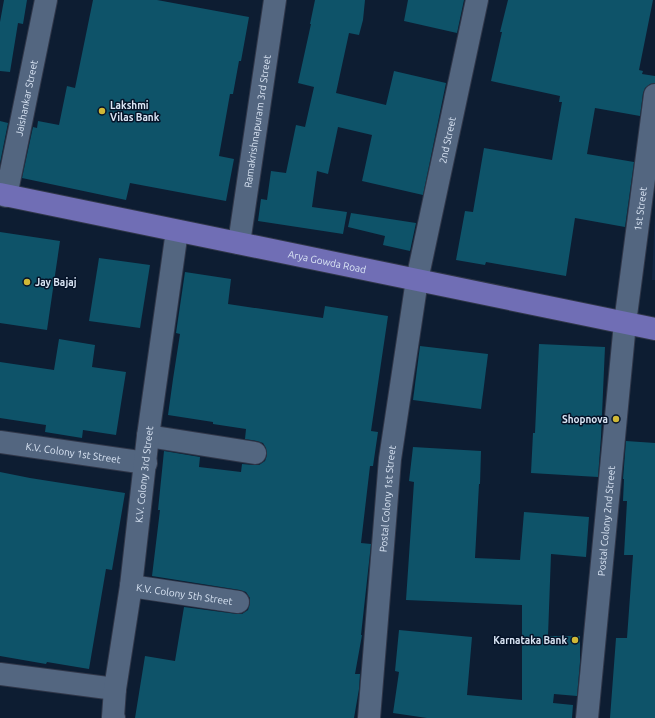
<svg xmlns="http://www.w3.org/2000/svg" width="655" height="718" viewBox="0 0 655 718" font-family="Ubuntu,sans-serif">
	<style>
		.built { fill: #122541 }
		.building { fill: #0e5369 }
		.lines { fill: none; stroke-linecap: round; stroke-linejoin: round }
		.minor-casing { stroke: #303749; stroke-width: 24 }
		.major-casing { stroke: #303749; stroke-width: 24 }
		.minor { stroke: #536680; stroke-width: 22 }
		.major { stroke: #706eb5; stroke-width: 22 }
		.poi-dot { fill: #d0b836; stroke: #051328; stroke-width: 1.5 }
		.labels { text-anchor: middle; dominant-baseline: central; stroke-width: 3; stroke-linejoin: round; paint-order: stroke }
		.street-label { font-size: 10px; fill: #dae5f4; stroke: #051328 }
		.poi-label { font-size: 10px; font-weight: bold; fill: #dae5f4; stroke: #051328; text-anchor: start }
	</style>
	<rect width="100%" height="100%" fill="#0d1d32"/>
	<path class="built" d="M655,209V280H652Z"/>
	<g class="building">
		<path d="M4,0H27L23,24L18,23L10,72L0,71V22Z"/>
		<path d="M93,0H157L249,17L241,61H239L233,94H230L219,156L234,159L226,201L130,183L126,200L22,178L33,127L37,128L38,121L59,125L67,86L75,88Z"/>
		<path d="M315,0H365L363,20L359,35L349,33L336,93L386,105L394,71L446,83L423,195L362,181L372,135L338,127L328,174L317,171L312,207L347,212L343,234L258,221L261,199L267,200L271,171L286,173L296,125L305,127L314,87L298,83L311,24H310Z"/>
		<path d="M408,0H464L457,33L404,21Z"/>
		<path d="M508,0H653L639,70L643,71L642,74L655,76V83L650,84L645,88L643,93L640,116L595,108L587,154L634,162L625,227L575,218L566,276L486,262L485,265L456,260L465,211L473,212L484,148L552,160L562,102H559L560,96L491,81L502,32H500Z"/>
		<path d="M0,121L8,123L0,163Z"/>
		<path d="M351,213L416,223L410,251L383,245L385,236L348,227Z"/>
		<path d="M0,232L60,241L47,330L0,323Z"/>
		<path d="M99,258L150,265L140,328L89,321Z"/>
		<path d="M185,272L231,279L228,304L323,318L325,306L388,316L371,431L378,432L373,466H370L361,543L371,544L361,635H362L355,674H360L359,689L354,718H135L145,656L175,661L184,607L237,614H242L248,610L250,603V598L246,592L240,590L152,576L160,510H158L164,451L200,457L199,467L241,472L242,464L253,465H259L265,461L267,455L266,448L263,443L257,441L245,439L246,429L213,424V422L168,415L173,379L180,334L176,333Z"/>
		<path d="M59,339L95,345L92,367L126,372L116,435L83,430L82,438L45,432L46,425L0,418V362L54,370Z"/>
		<path d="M539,344L605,347L601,437L598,477L531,473L533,433H535Z"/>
		<path d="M420,346L488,354L481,409L413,400Z"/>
		<path d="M626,441L655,443V718H610L616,638H627L633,555H624L627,501H623L624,479H623Z"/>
		<path d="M413,447L481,451L480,484H479L475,558L520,560L524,512L589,517L586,557L551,554L548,636H580V662L577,696L554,694L553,703L573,705L572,718H427L393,713L399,672L395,671L399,630L472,637L467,695L522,700V605L406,600L414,482L409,481Z"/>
		<path d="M0,472L30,478L125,493L112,570L106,569L89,669L47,662L46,664L0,656Z"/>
	</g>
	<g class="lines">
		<defs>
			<g id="minor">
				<path id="s1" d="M6,196L46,0"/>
				<path id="s2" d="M239,243L275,0"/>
				<path d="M148,436L255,453"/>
				<path id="s3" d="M0,442L146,463"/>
				<path id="s4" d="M131,586L238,602"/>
				<path d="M0,674L115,689"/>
				<path id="s5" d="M114,718L113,717L115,689L131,586L148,436L177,231"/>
				<path id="s6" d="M369,718L390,459L417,280L477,0"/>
				<path id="s7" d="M587,718L625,323L655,95"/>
			</g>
			<g id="major">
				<path id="s8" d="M0,194L655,329"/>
			</g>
		</defs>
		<use href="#minor" class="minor-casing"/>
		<use href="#major" class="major-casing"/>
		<use href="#minor" class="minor"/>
		<use href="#major" class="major"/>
	</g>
	<g class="poi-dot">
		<circle cx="102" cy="111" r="4"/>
		<circle cx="27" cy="282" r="4"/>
		<circle cx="616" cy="419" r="4"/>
		<circle cx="575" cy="640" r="4"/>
	</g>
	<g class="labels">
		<g class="street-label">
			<text stroke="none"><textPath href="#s1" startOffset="100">Jaishankar Street</textPath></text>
			<text stroke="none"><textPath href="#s2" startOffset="123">Ramakrishnapuram 3rd Street</textPath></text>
			<text stroke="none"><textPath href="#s6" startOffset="584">2nd Street</textPath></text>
			<text stroke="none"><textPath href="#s7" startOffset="512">1st Street</textPath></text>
			<text stroke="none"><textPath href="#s8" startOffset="334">Arya Gowda Road</textPath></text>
			<text stroke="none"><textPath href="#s3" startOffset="74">K.V. Colony 1st Street</textPath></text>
			<text stroke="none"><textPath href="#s5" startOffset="246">K.V. Colony 3rd Street</textPath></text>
			<text stroke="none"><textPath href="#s6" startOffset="220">Postal Colony 1st Street</textPath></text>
			<text stroke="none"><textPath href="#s7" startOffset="198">Postal Colony 2nd Street</textPath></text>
			<text stroke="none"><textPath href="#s4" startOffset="54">K.V. Colony 5th Street</textPath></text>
		</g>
		<g class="poi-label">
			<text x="110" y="105">Lakshmi<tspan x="110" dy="12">Vilas Bank</tspan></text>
			<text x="35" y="282">Jay Bajaj</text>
			<text x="608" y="419" text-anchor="end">Shopnova</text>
			<text x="567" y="640" text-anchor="end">Karnataka Bank</text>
		</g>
	</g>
</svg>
